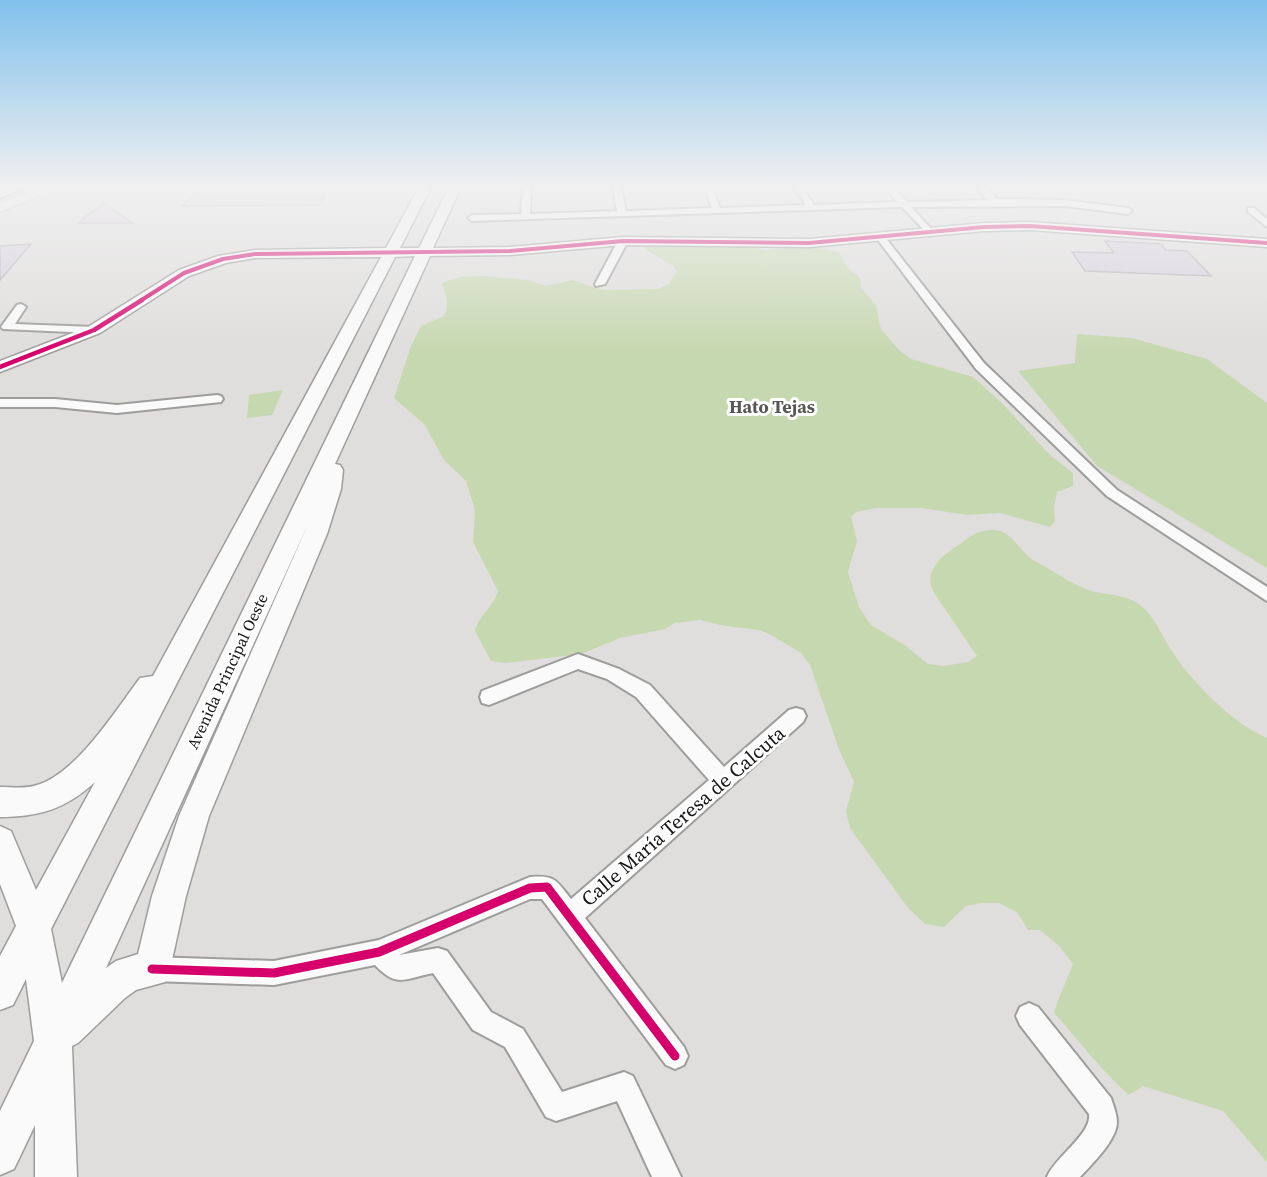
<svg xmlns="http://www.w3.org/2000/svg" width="1267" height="1177" viewBox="0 0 1267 1177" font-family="'Source Serif 4',serif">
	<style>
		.green { fill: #c6d8b0 }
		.building { fill: #d5cfde; stroke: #b4b3b3; stroke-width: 1.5 }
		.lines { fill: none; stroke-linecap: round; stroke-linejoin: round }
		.street-casing { stroke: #9d9d9c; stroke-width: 4 }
		.secondary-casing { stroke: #9d9d9c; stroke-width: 3 }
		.primary-casing { stroke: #bdbcbc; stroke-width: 2 }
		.street { fill: #fafafa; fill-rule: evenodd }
		.secondary { fill: #fafafa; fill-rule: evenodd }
		.primary { fill: #f3eeee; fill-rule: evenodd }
		.cycleway-far2-casing { stroke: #fff; stroke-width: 6 }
		.cycleway-far1-casing { stroke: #fff; stroke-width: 8 }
		.cycleway-casing { stroke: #fff; stroke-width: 13 }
		.cycleway-far2 { stroke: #d6006c; stroke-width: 4 }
		.cycleway-far1 { stroke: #d6006c; stroke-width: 4.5 }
		.cycleway { stroke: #d6006c; stroke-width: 9 }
		.labels { text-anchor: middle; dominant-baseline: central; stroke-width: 6; stroke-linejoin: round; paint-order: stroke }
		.street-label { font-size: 16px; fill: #181817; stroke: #fff }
		.far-district-label { font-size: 18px; font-weight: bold; fill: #585755; stroke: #fff }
		.near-street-label { font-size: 20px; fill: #181817; stroke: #fff }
	</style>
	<rect width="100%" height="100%" fill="#dfdedd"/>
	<g class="green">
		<path d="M648,244H740L766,250L809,246L839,252L848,268L860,278L861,288L876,305L881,329L899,350L911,359L973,377L1003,404L1049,454L1073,473V486L1057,492L1054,507L1055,521L1050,527L1000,513L968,515L921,508H876L856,512L851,517L857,541L848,572L859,607L871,625L906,646L928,664L943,666L968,662L977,656L934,593C923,572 939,558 957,546C969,538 977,529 993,530C1010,530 1017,546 1028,556C1032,560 1039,563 1044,566C1057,574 1073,584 1088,590C1103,595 1128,594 1140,605C1155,617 1161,634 1171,650C1190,680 1234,725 1267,738V1162L1223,1111L1143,1086L1129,1095C1101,1071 1079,1040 1054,1013C1059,995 1067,981 1073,964L1058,945L1040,930H1028L1017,912L999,903H981L966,906L944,927L925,924L908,908L850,828L846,811L854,782L840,752L810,665L801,653L771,635L759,630L725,626L700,620L675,623L665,629L620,638L586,652L573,655L505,663L491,661L475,631C479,615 493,608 498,591L473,542L475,510L466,481L444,460L425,425L394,398L411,346L421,326L444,316C449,308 447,294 442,285L444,282L460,277L483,276L528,280L546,286L573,280L603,290L658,289L669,284L677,270C668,260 652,256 643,246Z"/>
		<path d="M1077,334L1132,338L1207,359L1267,403V568L1097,466L1018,371L1075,363Z"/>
		<path d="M283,390L272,415L247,418L249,395Z"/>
	</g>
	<g class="building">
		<path d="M202,187H330L318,205L182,206Z"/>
		<path d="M104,203L132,223H78Z"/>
		<path d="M1105,241L1161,244L1166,250L1187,251L1211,276L1085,271L1072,252L1114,253Z"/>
		<path d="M31,244L0,280V246Z"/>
	</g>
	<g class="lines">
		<defs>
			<g id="street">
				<path d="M13,187H25L0,198V192Z"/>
				<path d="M523,187H531L530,214L617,211L613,187H621L626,211L712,208L704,187H712L720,208L806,205L794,187H802L814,205L897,202L884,187H893L907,202L988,200L975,187H984L997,199L1065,200L1128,208L1132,211L1128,214L1065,206L911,207L935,233L930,236L902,207L472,221L468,218L472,215L521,214Z"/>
				<path d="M1248,208H1254L1267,219V227L1248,212Z"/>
				<path d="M878,236H884L984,363L1117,490L1267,587V601L1107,496L976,369L878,240Z"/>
				<path d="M623,238L628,241L605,284L596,286L595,284L618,241Z"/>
				<path d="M21,304L26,307L15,324L94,327L100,330L94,333L3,329L1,327L17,305Z"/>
				<path d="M217,395L221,396L223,399L221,402L117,413L55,407H0V399H55L117,405Z"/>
				<path d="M578,654L619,669L650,685L724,767L789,710L796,708L803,710L806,716L803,722L585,918L684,1047L688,1056L684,1065L675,1069L666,1065L542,899H530L399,955L438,948L447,951L491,1012L523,1029L562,1092L624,1072L633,1076L681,1177H652L617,1101L556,1121L546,1117L505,1047L473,1030L433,973C404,979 397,988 375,965L274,985L152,981L143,978L140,969L143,960L152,957L274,961L379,940L530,877C555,875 556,880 571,899L709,780L636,697L607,679L578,669L489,705L482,703L480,697L482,691Z"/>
				<path d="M1029,1003L1038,1007L1111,1098C1113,1105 1117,1114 1117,1122C1117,1140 1092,1164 1080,1177H1047C1055,1157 1092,1134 1089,1114L1020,1025L1016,1016L1020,1007Z"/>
			</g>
			<path id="secondary" d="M419,187H431L400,248H419L449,187H461L433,248L510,247L623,237L809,239L984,223L1030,222L1267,239V247L1030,230L984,231L809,247L623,245L510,255L430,256L335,464L340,465L343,470L341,489L327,534L209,816L186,896L170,969L165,982L136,990L125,998L78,1043L72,1046L77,1177H35V1125L14,1169L0,1175V1111L34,1041L26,979L13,1005L0,1010V956L16,926L0,884V826L11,831L36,890L95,782C66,809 39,817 0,817V787C12,787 26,789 37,785C76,774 116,710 140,678L153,676L381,257L255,258L226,263L189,276L100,333L0,372V361L88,327L179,270L218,256L255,250L386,248ZM415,256L62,983L51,929L395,257ZM309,522L179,816L152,896L138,954L116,961L106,968Z"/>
			<path id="primary" d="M43,187H61L0,212V203Z"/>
		</defs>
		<use href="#street" class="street-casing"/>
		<use href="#secondary" class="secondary-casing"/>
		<use href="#primary" class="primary-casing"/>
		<use href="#street" class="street"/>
		<use href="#secondary" class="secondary"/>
		<use href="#primary" class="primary"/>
		<defs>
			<path id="cycleway-far2" d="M140,301L184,273L223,259L255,254L510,251L623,241L809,243L984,227L1030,226L1267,243"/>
			<path id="cycleway-far1" d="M0,367L94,330L142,300"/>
			<path id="cycleway" d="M152,969L274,973L379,952L530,888L547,887L675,1056"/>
		</defs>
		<use href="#cycleway-far2" class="cycleway-far2-casing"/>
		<use href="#cycleway-far1" class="cycleway-far1-casing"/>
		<use href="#cycleway" class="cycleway-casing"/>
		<use href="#cycleway-far2" class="cycleway-far2"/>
		<use href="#cycleway-far1" class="cycleway-far1"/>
		<use href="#cycleway" class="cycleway"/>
	</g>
	<linearGradient id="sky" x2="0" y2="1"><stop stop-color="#81c1ec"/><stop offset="0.53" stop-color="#f1f0f0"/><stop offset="1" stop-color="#f1f0f0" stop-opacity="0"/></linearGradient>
	<rect width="1267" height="352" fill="url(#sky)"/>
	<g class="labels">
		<g class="street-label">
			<text transform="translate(227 671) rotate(-65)">Avenida Principal Oeste</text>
		</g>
		<g class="far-district-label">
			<text x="772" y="406">Hato Tejas</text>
		</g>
		<g class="near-street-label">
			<text transform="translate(683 816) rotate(-41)">Calle María Teresa de Calcuta</text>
		</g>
	</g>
</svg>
